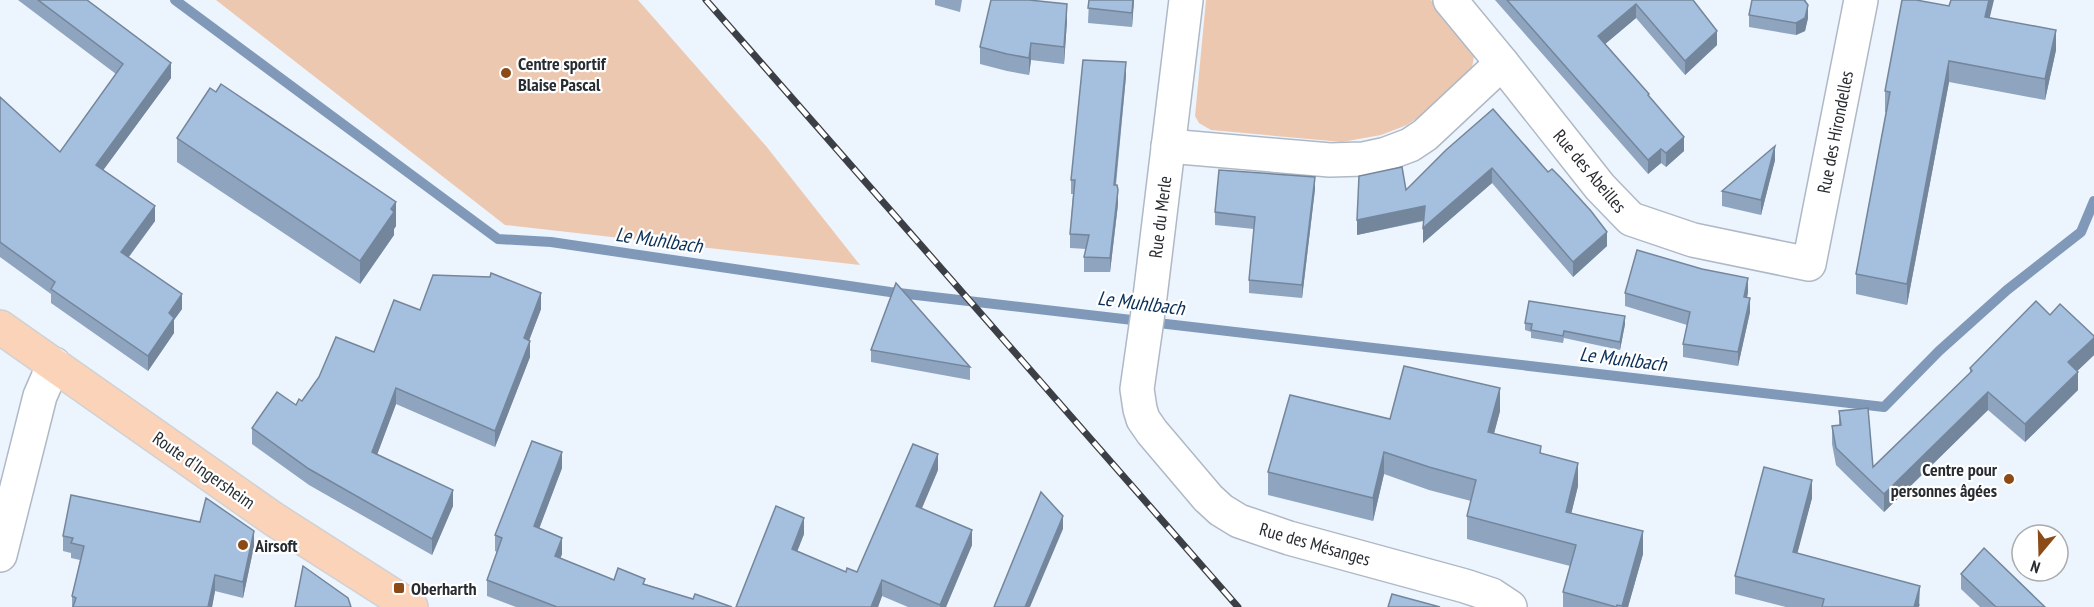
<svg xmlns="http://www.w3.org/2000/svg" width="2094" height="607" viewBox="0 0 2094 607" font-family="'PT Sans Narrow',sans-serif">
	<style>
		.green { fill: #edc8b0 }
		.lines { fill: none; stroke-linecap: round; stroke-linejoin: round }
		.stream { stroke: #8099b8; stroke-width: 10 }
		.minor-casing { stroke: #afb9c5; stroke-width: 36 }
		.major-casing { stroke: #d0d1d2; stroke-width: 36 }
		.minor { stroke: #fff; stroke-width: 33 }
		.major { stroke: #fbd3b9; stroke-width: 33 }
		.rail-casing { stroke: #3c4046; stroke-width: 7 }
		.rail { stroke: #fff; stroke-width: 4.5; stroke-dasharray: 14; stroke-linecap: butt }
		.wall { fill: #8ea4bf }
		.shaded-wall { fill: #74869b }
		.building { fill: #a5bfde; stroke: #74869b; stroke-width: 1.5 }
		.poi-dot { fill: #8c4a17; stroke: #fff; stroke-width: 2 }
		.labels { text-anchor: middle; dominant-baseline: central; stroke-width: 4.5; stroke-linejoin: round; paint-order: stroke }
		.poi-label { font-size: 18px; font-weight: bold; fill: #282c31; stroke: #fff; text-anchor: start }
		.street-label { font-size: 18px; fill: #282c31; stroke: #fff }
		.water-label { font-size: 20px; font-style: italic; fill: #0a3058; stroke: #fff }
	</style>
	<rect width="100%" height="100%" fill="#ecf4fe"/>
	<g class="green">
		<path d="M216,0H638L766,146L860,265L505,225Z"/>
		<path d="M1206,0H1431L1463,37L1474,56L1471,75L1456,91L1407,125L1381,135L1342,142L1211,130L1199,123L1195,116Z"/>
	</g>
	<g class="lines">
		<path class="stream" d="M175,0L498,239L551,242L890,292L1884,407L1939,351L2007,290L2081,232L2094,201"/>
		<defs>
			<g id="minor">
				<path d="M1186,0L1149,305L1137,389L1140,409L1143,419L1152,432L1208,498L1221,510L1239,521L1289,538L1465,586L1492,595L1510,607"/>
				<path d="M1450,0L1502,63L1600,187L1631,219L1693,240L1809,264L1861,0"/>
				<path d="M1168,146L1330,160L1363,159L1386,154L1410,145L1425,135L1502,63"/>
				<path d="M0,555L40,396L54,364"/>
			</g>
			<path id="major" d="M0,327L272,518L411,607"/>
		</defs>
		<use href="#minor" class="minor-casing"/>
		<use href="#major" class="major-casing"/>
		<use href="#minor" class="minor"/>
		<use href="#major" class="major"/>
		<defs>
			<path id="rail" d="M706,0L1238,607"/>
		</defs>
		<use href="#rail" class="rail-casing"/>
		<use href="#rail" class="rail"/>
	</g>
	<g class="wall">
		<path d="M18,0H87L171,78L103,170L155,221L129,257L182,309L174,320V333L148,371L51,303V294L0,257V97L60,152L116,74Z"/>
		<path d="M935,0H962L960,12L935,5Z"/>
		<path d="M1089,0H1134L1132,27L1088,23Z"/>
		<path d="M1495,0H1693L1717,45L1685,75L1636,18L1605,44L1649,97L1684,151L1666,167L1661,163L1648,174Z"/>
		<path d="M1806,0L1808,18L1805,31L1796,35L1749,27V15Z"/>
		<path d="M1949,6L1990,17L2056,50L2045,100L1949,82L1907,305L1856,294V274L1886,112H1885V91Z"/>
		<path d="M1067,21L1064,64L1031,60L1029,75L1007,71L980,64V47Z"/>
		<path d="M1126,76L1116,185L1118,204L1110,272H1084V257L1086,249L1070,248V234L1073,194H1071V180Z"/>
		<path d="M1493,109L1607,246L1573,277L1492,183L1423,243L1424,221L1357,235L1406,190Z"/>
		<path d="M177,138L396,226L394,229V235L360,284L177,162Z"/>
		<path d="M1775,160L1761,215L1722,206V191Z"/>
		<path d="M1315,189L1302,298L1249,293V280L1254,229L1215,225V212Z"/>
		<path d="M1748,292L1747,298L1750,312L1738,366L1683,357V344L1687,325L1625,306V293Z"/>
		<path d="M541,309L529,340L530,357L495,447L396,404L377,455L453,506L432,555L309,485L252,444V428L302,401L374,352L420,310Z"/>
		<path d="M2050,315L2094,355L2077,371L2078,390L2025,442L1988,410L1884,512L1836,465L1832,444V426L1839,425V411L1873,467L1970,373V368Z"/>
		<path d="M1525,323L1625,324L1620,350L1564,338L1563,343L1531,338V332L1525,330Z"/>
		<path d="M871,350L970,367V380L871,362Z"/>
		<path d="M1500,411L1494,434L1541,454L1578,486L1571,514L1643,554L1628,607H1563V592L1570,566L1467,539V516L1471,501L1429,490L1384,474L1373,521L1268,495V472L1390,419Z"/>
		<path d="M562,468L539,529L562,554L560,558L614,580L645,584L693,599L732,607H516L487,596V580L497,552L495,551V535Z"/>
		<path d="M938,470L922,508L972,545L946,607H908L882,596L878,607H736L804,534L797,551L846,572H857Z"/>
		<path d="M1812,498L1797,553L1920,604L1919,607H1786L1735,594V576Z"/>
		<path d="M63,536L254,546L243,598L215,591L212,607H72V596L80,560L71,558V553L63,551Z"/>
		<path d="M1961,574L2045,607H1980L1961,589Z"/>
	</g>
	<g class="shaded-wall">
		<path d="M1133,0H1134L1132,27V13Z"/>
		<path d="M1989,0H1994L1985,37V17Z"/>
		<path d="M1067,4V21L1064,64V47Z"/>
		<path d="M1636,4V18L1598,50V36Z"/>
		<path d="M1808,5V18L1805,31L1796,35V23Z"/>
		<path d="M2056,30V50L2045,100V79Z"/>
		<path d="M1717,31V45L1685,75V61Z"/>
		<path d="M1031,43V60L1029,75V58Z"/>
		<path d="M1949,61V82L1907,305V284Z"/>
		<path d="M1126,62V76L1114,199V185Z"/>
		<path d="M171,63V78L96,180V165Z"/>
		<path d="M1684,137V151L1666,167V153Z"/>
		<path d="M1775,146V160L1761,215V200Z"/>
		<path d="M1661,149V163L1648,174V160Z"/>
		<path d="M1492,168V183L1423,243V228Z"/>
		<path d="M1315,177V189L1302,298V285Z"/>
		<path d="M1118,190V204L1110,272V258Z"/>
		<path d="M396,202V226L394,229V235L360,284V261Z"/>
		<path d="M155,206V221L121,267V252Z"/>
		<path d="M1425,206V220L1357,235V220Z"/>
		<path d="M1607,232V246L1573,277V262Z"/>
		<path d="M1748,278V292L1744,311V297Z"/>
		<path d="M541,293V309L524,354V338Z"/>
		<path d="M182,294V309L174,320V333L148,371V356L169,313Z"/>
		<path d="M1750,298V312L1738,366V352Z"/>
		<path d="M1625,316V324L1620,350V342Z"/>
		<path d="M2094,338V355L2068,380V362Z"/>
		<path d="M530,341V357L495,447V431Z"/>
		<path d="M2078,372V390L2025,442V424Z"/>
		<path d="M396,388V404L372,468V452Z"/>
		<path d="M1500,388V411L1488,455V432Z"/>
		<path d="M1988,392V410L1884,512V494Z"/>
		<path d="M562,452V468L534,542V526Z"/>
		<path d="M1384,452V474L1373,521V498Z"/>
		<path d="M938,454V470L916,522V506Z"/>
		<path d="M1578,463V486L1566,535V512Z"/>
		<path d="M1812,480V498L1793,570V552Z"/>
		<path d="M453,490V506L432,555V539Z"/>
		<path d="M1063,516V529L1030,607H1025Z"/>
		<path d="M804,518V534L792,565V549Z"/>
		<path d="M972,530V545L946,607H940V605Z"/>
		<path d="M254,531V546L243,598V582Z"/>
		<path d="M1643,531V554L1628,607H1622Z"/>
		<path d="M562,538V554L555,572V556Z"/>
		<path d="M215,575V591L212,607H208Z"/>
		<path d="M882,580V596L878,607H871Z"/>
		<path d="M1920,586L1919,607H1914Z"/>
	</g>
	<g class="building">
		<path d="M38,0H87L171,63L96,165L155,206L121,252L182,294L169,313L174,318L148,356L51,289L55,282L0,242V97L60,152L123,64Z"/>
		<path d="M991,0H1029L1067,4L1064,47L1031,43L1029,58L1007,54L980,47Z"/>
		<path d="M1089,0H1133L1132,13L1088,8Z"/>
		<path d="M1507,0H1693L1717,31L1685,61L1636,4L1598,36L1649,94L1648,95L1684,137L1666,153L1661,149L1648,160Z"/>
		<path d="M1752,0H1804L1808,5L1805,18L1796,23L1749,15Z"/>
		<path d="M1902,0H1916L1949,6L1951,0H1989L1985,17L2056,30L2045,79L1949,61L1907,284L1856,274L1890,92L1885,91Z"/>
		<path d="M1083,60L1126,62L1114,185H1117L1118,190L1110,258L1084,257L1089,235L1070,234L1075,180H1071Z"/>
		<path d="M221,84L396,202L391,209L394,212L360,261L177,138L210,88L216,92Z"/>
		<path d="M1493,109L1548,172L1552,169L1561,178L1591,211L1607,232L1573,262L1492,168L1423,228L1425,206L1357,220L1359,176L1402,167L1406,190L1446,150Z"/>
		<path d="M1775,146L1761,200L1722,191Z"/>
		<path d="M1219,170L1315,177L1302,285L1249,280L1255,217L1215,212Z"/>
		<path d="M1637,250L1702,269L1748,278L1744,297L1750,298L1738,352L1683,344L1690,312L1625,293Z"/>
		<path d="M491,273L541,293L524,338L530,341L495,431L396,388L372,452L453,490L432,539L309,469L252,428L277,392L296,405L299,399L302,401L319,377L336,337L374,352L394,300L420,310L433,275L490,277Z"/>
		<path d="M896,283L970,367L871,350Z"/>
		<path d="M1529,301L1625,316L1620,342L1564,331L1563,336L1531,330L1532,324L1525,323Z"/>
		<path d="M2036,301L2050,315L2060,304L2094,336V338L2068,362L2078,372L2025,424L1988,392L1884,494L1836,448L1832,426L1841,425L1839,411L1868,408L1873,467L1972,371L1970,368Z"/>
		<path d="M1404,366L1500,388L1488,432L1541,446L1540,453L1578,463L1566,512L1643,531L1622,606L1617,605L1616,607L1563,592L1576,545L1467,516L1476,480L1429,467L1384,452L1373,498L1268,472L1290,395L1390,419Z"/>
		<path d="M532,441L562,452L534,526L562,538L555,556L614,580L618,568L645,579L643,584L693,599L695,594L732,607H557L487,580L502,538L495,535Z"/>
		<path d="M913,444L938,454L916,506L972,530L940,605L882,580L871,607H736L776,506L804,518L792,549L846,572L847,568L857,572Z"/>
		<path d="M1764,467L1812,480L1793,552L1920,586L1914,607H1822L1824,599L1735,576Z"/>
		<path d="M1041,492L1063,516L1025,607H994Z"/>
		<path d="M71,495L200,522L206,498L254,531L243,582L215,575L208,607H73L76,598L72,596L84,546L71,543L73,538L63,536Z"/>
		<path d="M1984,548L2045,607H1996L1961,574Z"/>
		<path d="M303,566L348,598L351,607H295Z"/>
		<path d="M1392,594L1440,607H1388Z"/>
	</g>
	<g class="poi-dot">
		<circle cx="506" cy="73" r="6"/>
		<circle cx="2009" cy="479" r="6"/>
		<circle cx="243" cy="545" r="6"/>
		<rect x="393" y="582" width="12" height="12" rx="3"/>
	</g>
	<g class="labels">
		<g class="poi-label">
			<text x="518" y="63">Centre sportif<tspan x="518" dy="21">Blaise Pascal</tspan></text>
			<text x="1997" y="469" text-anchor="end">Centre pour<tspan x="1997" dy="21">personnes âgées</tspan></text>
			<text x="255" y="545">Airsoft</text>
			<text x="411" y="588">Oberharth</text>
		</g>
		<g class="street-label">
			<text transform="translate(1835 132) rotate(-79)">Rue des Hirondelles</text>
			<text transform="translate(1590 171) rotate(50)">Rue des Abeilles</text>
			<text transform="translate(1160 217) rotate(-83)">Rue du Merle</text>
			<text transform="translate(204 470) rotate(35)">Route d'Ingersheim</text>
			<text transform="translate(1315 544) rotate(16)">Rue des Mésanges</text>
		</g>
		<g class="water-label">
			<text transform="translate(659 240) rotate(8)">Le Muhlbach</text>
			<text transform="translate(1141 303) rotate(7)">Le Muhlbach</text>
			<text transform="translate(1623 359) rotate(7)">Le Muhlbach</text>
		</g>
	</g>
	<g transform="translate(2040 553) rotate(199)"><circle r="28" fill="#ffffff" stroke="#a9abad" stroke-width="1.5"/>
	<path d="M0-4.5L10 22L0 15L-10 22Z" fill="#8c4a17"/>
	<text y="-9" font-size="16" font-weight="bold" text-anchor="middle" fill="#282c31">N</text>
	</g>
</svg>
